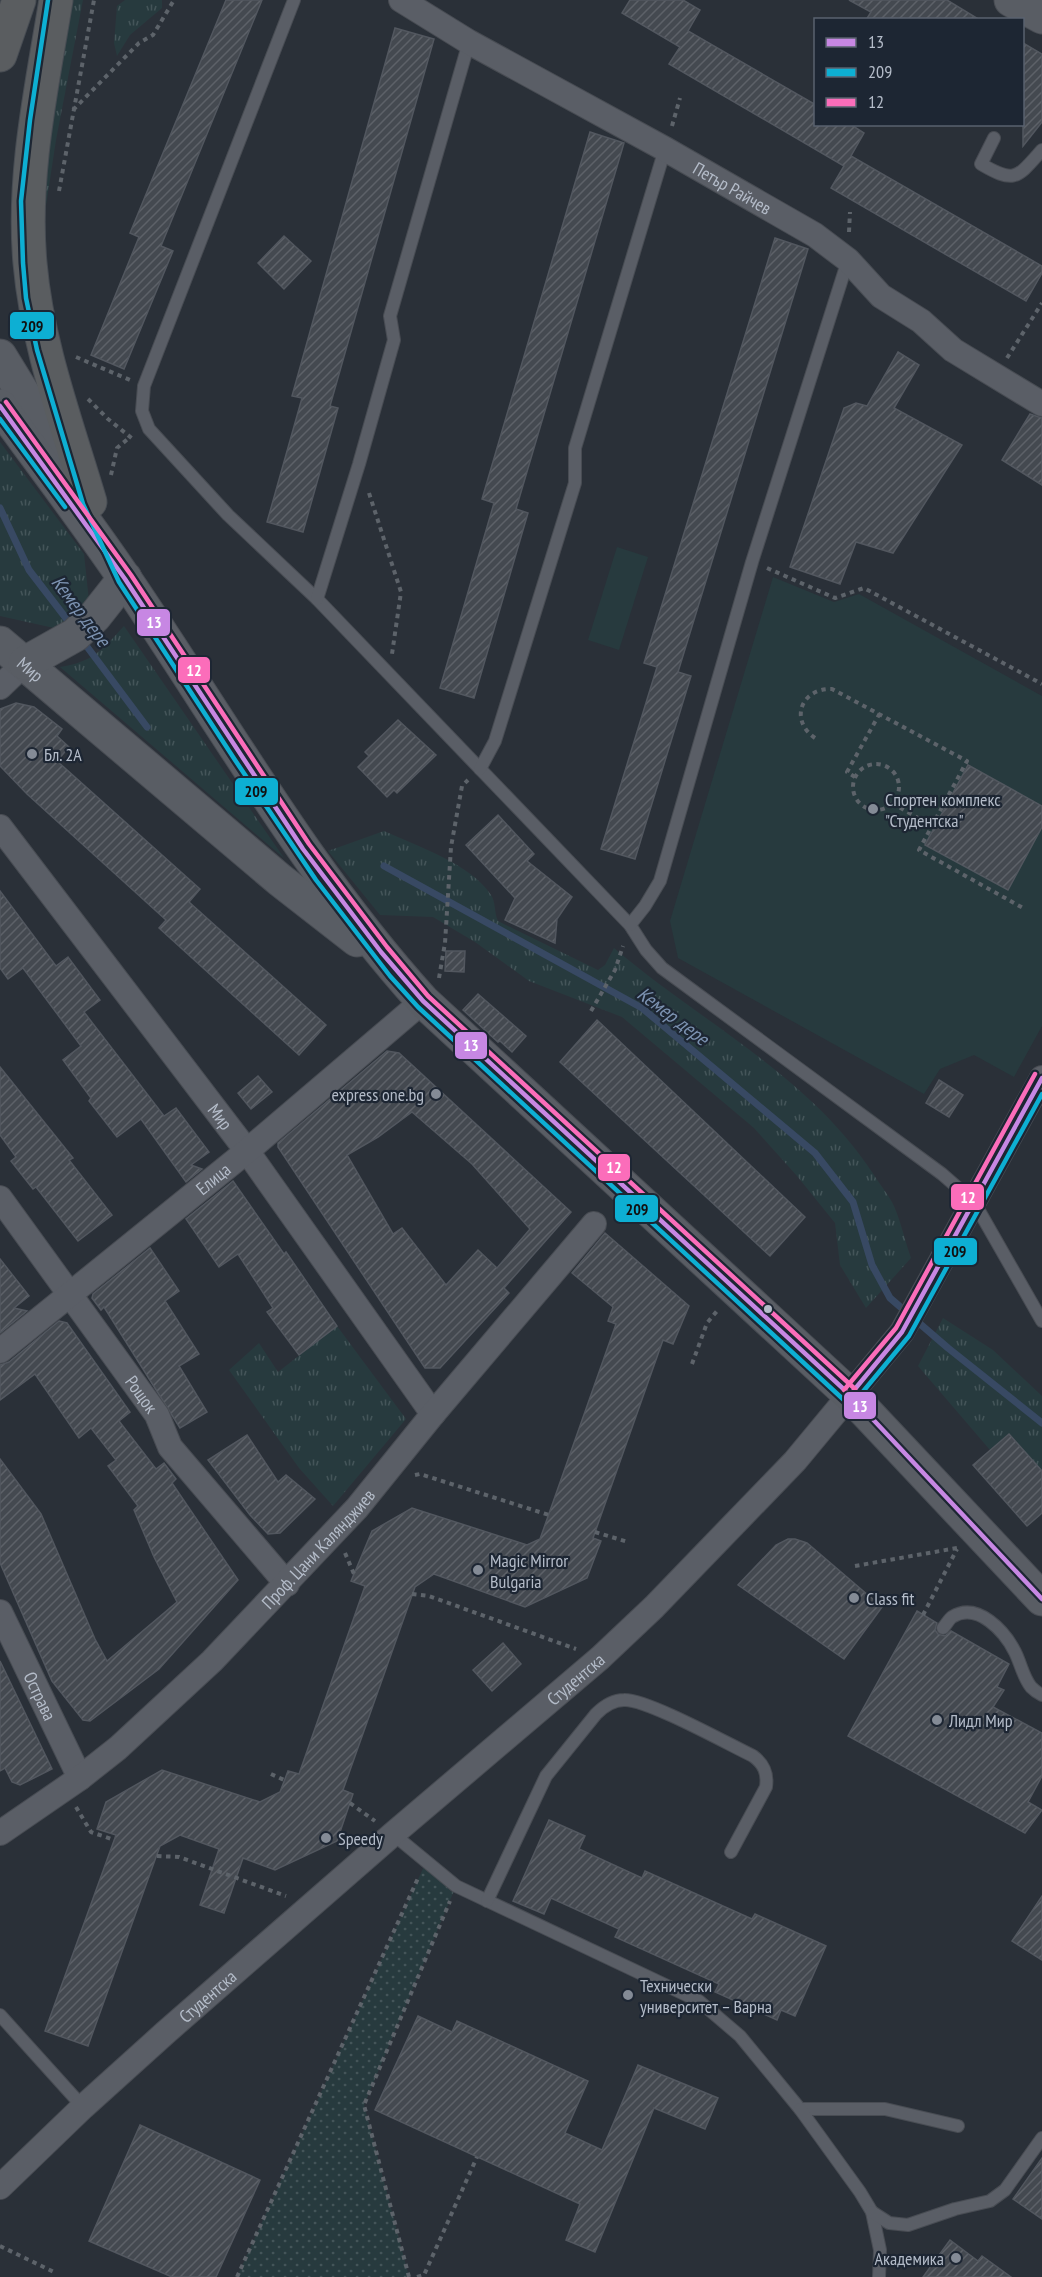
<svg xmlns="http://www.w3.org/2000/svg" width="1042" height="2277" viewBox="0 0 1042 2277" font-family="'PT Sans Narrow',sans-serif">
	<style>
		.grass { fill: url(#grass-tufts) }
		.park { fill: url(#park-dots) }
		.pitch { fill: #273a3e }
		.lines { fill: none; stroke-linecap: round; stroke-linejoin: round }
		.stream { stroke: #384963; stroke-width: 7 }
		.building { fill: url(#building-hatch); stroke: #52575f; stroke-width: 1.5; fill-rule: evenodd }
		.lane-casing { stroke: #484c53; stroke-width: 14 }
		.street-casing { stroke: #484c53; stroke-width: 26 }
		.secondary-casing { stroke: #484c53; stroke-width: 35 }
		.highway-casing { stroke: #474c53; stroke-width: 35 }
		.path { stroke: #5d636a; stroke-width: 4; stroke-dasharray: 4.5 4.5; stroke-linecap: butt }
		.lane { stroke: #5a5e66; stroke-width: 12 }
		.street { stroke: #5a5e66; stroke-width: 24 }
		.secondary { stroke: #595d64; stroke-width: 33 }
		.highway { stroke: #5a5d60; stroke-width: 33 }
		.bus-1-casing { stroke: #1d2633; stroke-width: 9 }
		.bus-2-casing { stroke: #1d2633; stroke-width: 9 }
		.bus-3-casing { stroke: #1d2633; stroke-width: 9 }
		.bus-1 { stroke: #c787e3; stroke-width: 4.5 }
		.bus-2 { stroke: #0dafd3; stroke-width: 4.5 }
		.bus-3 { stroke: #fb6dba; stroke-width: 4.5 }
		.poi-dot { fill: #848b96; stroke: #1d2633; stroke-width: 2 }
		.bus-dot { fill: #b4bcc9; stroke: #1d2633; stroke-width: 2 }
		.labels { text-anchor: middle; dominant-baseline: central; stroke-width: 4.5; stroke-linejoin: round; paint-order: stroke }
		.street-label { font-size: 18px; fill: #b4bcc9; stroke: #1d2633 }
		.poi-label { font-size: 18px; fill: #b4bcc9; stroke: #1d2633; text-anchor: start }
		.water-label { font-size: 20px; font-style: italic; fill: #7c92b1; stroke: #1d2633 }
		.line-badge { stroke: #1d2633; stroke-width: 2 }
		.badge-label { font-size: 16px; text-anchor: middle; font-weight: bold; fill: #fff }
		.pale-badge-label { font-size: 16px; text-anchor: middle; font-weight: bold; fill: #111 }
	</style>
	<defs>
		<pattern id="grass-tufts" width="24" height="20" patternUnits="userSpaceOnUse" patternTransform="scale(1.5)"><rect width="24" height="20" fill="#273a3e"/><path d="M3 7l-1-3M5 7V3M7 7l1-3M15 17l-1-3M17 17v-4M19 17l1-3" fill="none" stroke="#445559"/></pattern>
		<pattern id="park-dots" width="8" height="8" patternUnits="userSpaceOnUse" patternTransform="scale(1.5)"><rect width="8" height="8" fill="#273a3e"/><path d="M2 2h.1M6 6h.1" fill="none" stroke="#445559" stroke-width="1.8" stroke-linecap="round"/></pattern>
		<pattern id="building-hatch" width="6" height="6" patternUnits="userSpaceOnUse" patternTransform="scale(1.5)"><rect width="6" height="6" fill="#444950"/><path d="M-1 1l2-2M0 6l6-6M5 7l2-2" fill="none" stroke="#5d6168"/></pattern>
	</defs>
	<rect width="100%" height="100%" fill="#2a3038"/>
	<g class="grass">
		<path d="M66,0H83L56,140L45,212L39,214Z"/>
		<path d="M125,0H162V8L130,35L117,56L114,43L117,6Z"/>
		<path d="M0,442L84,554L89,601L72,618L54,628L0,616Z"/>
		<path d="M124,626L284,858L60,667C93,662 102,650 124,626Z"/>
		<path d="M384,831C417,846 471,864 491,895C496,902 494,913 498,921L598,970L605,965L614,948C702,1023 810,1076 874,1175C880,1185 889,1195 894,1206C901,1222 905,1241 911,1258L866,1308L840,1265L835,1223L797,1176L754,1128L622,1017L529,981L475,942L433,917L380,915L328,851Z"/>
		<path d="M943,1318L993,1350L1042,1396V1471L1009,1434L990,1450L918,1366Z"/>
		<path d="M337,1326L406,1419L333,1506L299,1468L229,1370L259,1343L278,1372Z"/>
	</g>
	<path class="park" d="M426,1862L456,1886L364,2105L409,2277H237Z"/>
	<g class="pitch">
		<path d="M617,547L648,557L619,650L588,640Z"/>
		<path d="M773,577L834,602L859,594L1042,696V1026L1014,1077L974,1055L940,1069L924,1094L678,958L670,921Z"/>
	</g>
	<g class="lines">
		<g class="stream">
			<path d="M0,508L29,570L72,626"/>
			<path d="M82,640L147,727"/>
			<path d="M384,866L642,1008L815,1153L853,1202L872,1265L890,1298L948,1348L1042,1423"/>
		</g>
	</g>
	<g class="building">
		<path d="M226,0H262L161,246L173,251L124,369L91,355L139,237L130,233Z"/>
		<path d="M630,0H683L700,10L688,31L816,105V124H850L864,133L851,156L1042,266V273L1026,301L831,188L844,166L669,64L680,47L622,13Z"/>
		<path d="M849,0H947L980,20H866L871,12Z"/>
		<path d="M395,28L434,39L330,406L338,408L303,532L267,522L302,398L292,396Z"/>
		<path d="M1023,43L1042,54V122L1023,146Z"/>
		<path d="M590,132L624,143L516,509L528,513L474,698L440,688L494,503L482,499Z"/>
		<path d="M284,236L311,261L284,289L258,263Z"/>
		<path d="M775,238L808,249L678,672L691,676L635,859L601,849L657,667L644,663Z"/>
		<path d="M898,352L919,365L894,408L962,445L893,553L856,542L840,584L790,567L844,408L856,403L867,406Z"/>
		<path d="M1030,414L1042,418V485L1002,460Z"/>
		<path d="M16,703L34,707L62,729L57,736L69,747L57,761L200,889L189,902L326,1025L299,1055L159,928L166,920L27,794L0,766V709Z"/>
		<path d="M398,720L436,755L397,793L394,790L387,797L358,767L369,756L365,752Z"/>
		<path d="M968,765L1042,806V827L1008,890L925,845Z"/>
		<path d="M498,815L534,854L527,861L572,897L557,919L555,943L505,920L515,898L466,845Z"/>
		<path d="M0,891L56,966L68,957L100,1000L84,1012L164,1116L176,1108L209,1152L191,1165L202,1169L186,1182L141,1119L117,1137L89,1101L91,1098L63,1060L81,1046L23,968L8,979L0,968Z"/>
		<path d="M446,951H465L464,972L445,971Z"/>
		<path d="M478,994L526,1036L512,1052L500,1041L498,1042L463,1010Z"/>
		<path d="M597,1020L805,1217L770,1256L560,1062Z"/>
		<path d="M387,1051L399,1053L571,1212L504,1288L509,1293L440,1368H425L278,1147V1143ZM412,1112L472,1164L530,1229L497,1268L478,1250L446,1285L402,1228L393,1234L347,1155L378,1137Z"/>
		<path d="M0,1067L73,1158L69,1160L112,1215L78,1241L36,1187L33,1189L11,1161L16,1157L0,1135Z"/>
		<path d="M258,1076L272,1092L251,1109L238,1093Z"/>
		<path d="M939,1080L963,1095L949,1117L926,1103Z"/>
		<path d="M233,1181L284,1254L286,1252L337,1326L299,1355L267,1312L273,1308L238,1254L219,1267L186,1219Z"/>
		<path d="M605,1233L689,1306L673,1344L663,1340L593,1538L601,1541L587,1578L525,1607L434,1574L415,1587L343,1790L353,1794L337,1841L275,1870L243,1858L224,1913L200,1905L219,1849L180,1835L160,1846L88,2046L45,2031L116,1835L97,1829L106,1802L162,1770L260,1802L280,1792L288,1771L299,1774L365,1586L351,1581L372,1531L412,1508L527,1545L540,1539L616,1324L608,1321L613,1307L572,1273Z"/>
		<path d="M150,1248L179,1291L165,1301L199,1354L179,1366L207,1412L180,1428L104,1307L101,1310L92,1298L93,1294Z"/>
		<path d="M0,1259L29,1296L14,1308L27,1311L0,1333Z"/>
		<path d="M59,1321L67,1323L130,1412L119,1421L156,1469L164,1463L176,1479L172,1483L238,1580L159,1669L90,1721L83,1720L52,1681L0,1563V1459L41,1514L95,1639L107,1661L177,1602L154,1557L134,1510L138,1506L108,1466L116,1460L91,1428L79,1438L35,1374L0,1400V1365L9,1362Z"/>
		<path d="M1009,1434L1042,1471V1513L1027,1526L973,1465Z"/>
		<path d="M247,1435L278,1482L286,1475L315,1499L280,1533L268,1534L250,1515L208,1460Z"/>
		<path d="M788,1539H795L807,1543L882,1607L844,1659L738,1585L776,1545Z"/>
		<path d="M917,1611L937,1623L935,1630L938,1634L945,1636L951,1631L1009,1664L997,1687L1004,1690L993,1707L1042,1733V1776L1028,1802L1042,1810L1025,1833L848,1736Z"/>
		<path d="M503,1643L521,1664L492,1691L473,1670Z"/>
		<path d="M0,1661L52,1769L20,1785L12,1782L5,1768L0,1771Z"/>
		<path d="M549,1820L585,1836L579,1849L642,1878L645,1871L752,1919L755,1914L826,1946L795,2016L781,2010L777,2020L715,1992L719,1984L615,1937L619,1929L551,1898L544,1914L513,1901Z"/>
		<path d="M1042,1896V1960L1012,1941Z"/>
		<path d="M418,2016L452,2032L457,2021L588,2081L565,2133L602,2150L638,2065L718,2098L705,2129L654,2108L595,2252L566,2240L580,2204L375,2110Z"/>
		<path d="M140,2125L260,2180L216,2277H172L89,2241Z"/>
		<path d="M1042,2158V2219L1013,2199Z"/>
		<path d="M950,2240L978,2261L982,2256L1011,2277H923Z"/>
	</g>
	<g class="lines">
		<defs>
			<g id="lane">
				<path d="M294,0L144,386L142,411L149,429L228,515L317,599L630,925L646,950L662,968L942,1174L974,1202L1042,1321"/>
				<path d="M994,138L981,164C1015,184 1017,178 1042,150"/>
				<path d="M317,599L359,464L394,340L390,316L469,42"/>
				<path d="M480,769L495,741L575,483V448L665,149"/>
				<path d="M630,925L645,906L660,881L752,562L848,260"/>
				<path d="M943,1628C946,1625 949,1619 952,1617C978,1601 1005,1632 1015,1652C1021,1664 1023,1677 1031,1687C1034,1690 1038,1693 1042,1695"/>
				<path d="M393,1834L456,1886L699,2001L740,2036L800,2109H885L958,2126"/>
				<path d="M487,1901L546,1776L596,1714C604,1706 613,1700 624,1700C647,1699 728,1744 753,1756C764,1764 768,1773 766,1787L731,1852"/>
				<path d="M0,2015L83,2107"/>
				<path d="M800,2109L860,2192L872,2212L880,2250L879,2277"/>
				<path d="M872,2212L889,2223L908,2225L955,2209L990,2201L1005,2190L1042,2138"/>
			</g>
			<g id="street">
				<path id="s1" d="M401,0L469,42L665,149L815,235L848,260L881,296L921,321L953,350L1042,404"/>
				<path d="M0,687L25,663"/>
				<path id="s2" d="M0,827L247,1151L433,1414"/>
				<path id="s3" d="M0,1198L157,1415L170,1447L287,1584"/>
				<path id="s4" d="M0,1351L247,1151L423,1001"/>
				<path id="s5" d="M0,1612L80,1778"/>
				<path id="s6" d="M0,1833L80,1778L118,1748L212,1661L357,1508L433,1414L594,1224"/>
				<path id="s7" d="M0,2187L83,2107L165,2033L393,1834L600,1658L654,1607L795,1461L902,1332L1042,1078"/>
			</g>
			<g id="secondary">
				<path d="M1011,0L1042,17"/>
				<path d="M0,356L67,465"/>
				<path d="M0,406C42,464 85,520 125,579C222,721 307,873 423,1001L850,1395L1042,1599"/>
				<path id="s8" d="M0,643L280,880L357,940"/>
				<path d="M25,663L75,635L95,616L125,578"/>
			</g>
			<g id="highway">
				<path d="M56,0C42,86 22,176 30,263C37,345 67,424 90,502"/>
				<path d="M0,55L19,0"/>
			</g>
		</defs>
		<use href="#lane" class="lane-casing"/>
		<use href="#street" class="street-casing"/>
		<use href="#secondary" class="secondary-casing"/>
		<use href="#highway" class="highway-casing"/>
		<g class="path">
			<path d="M73,110L139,43L153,35L174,0"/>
			<path d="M672,126L680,98"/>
			<path d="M59,191L94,0"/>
			<path d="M849,232L850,212"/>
			<path d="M76,357L130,380"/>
			<path d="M1007,358L1042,303"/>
			<path d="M88,399L108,419L134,440"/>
			<path d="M111,475L117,448L130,437"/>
			<path d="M369,493L401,592L392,654"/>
			<path d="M767,568L835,598L864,588L1042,684"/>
			<path d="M815,738C789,720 801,688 832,689L967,761L919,850L1023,908"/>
			<circle cx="876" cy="787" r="23"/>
			<path d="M855,777L847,772L880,713"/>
			<path d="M892,803L932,826"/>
			<path d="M439,978L445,943L451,847L462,786L468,780"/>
			<path d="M591,1011L615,970L623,946"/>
			<path d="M692,1364L707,1323L717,1311"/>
			<path d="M415,1475L420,1474L549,1515"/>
			<path d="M595,1532L628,1542"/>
			<path d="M345,1553L354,1574"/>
			<path d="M855,1566L957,1548"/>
			<path d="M412,1594L429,1596L576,1649"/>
			<path d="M923,1615L957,1549"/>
			<path d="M271,1774L284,1780"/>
			<path d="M350,1803L375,1821"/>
			<path d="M76,1807L91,1832L114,1840"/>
			<path d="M157,1856L179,1857L286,1896"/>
			<path d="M0,2246L56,2273"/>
			<path d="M237,2277L419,1876"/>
			<path d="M409,2277L364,2105L450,1901"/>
			<path d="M417,2277L424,2275L477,2157"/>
		</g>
		<use href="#lane" class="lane"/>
		<use href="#street" class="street"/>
		<use href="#secondary" class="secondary"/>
		<use href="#highway" class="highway"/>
		<defs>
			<g id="bus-1">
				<path d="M0,406L125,579L303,849L381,952L423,1001L850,1395L1042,1599"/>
				<path d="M850,1395L902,1332L1042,1078"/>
			</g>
			<g id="bus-2">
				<path d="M48,0L30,120L21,201L23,263L26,298L37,350L83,504L119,582L235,760L316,880L390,976L418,1007L845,1401"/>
				<path d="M0,419L65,507"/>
				<path d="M856,1400L909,1336L1042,1094"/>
			</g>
			<g id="bus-3">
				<path d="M6,402L131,575L309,844L387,947L428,996L855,1389"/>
				<path d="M844,1390L896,1328L1035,1074"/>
			</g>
		</defs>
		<use href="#bus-1" class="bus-1-casing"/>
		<use href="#bus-2" class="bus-2-casing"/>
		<use href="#bus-3" class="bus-3-casing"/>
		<use href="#bus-1" class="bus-1"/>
		<use href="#bus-2" class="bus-2"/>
		<use href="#bus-3" class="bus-3"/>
	</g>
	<g class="poi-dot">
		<circle cx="32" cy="754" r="6"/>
		<circle cx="873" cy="809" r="6"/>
		<circle cx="436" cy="1094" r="6"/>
		<circle cx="478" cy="1570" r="6"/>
		<circle cx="854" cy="1598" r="6"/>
		<circle cx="937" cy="1720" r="6"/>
		<circle cx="326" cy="1838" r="6"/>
		<circle cx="628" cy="1995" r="6"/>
		<circle cx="956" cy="2258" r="6"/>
	</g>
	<circle class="bus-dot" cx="768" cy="1309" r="5"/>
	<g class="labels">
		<g class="street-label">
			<text stroke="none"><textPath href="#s1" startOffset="381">Петър Райчев</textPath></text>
			<text stroke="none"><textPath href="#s8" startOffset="40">Мир</textPath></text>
			<text stroke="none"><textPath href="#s2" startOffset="364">Мир</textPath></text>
			<text stroke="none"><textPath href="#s4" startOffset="274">Елица</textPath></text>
			<text stroke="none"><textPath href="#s3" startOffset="242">Рощок</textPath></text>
			<text stroke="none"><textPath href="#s6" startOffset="428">Проф. Цани Калянджиев</textPath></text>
			<text stroke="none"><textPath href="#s7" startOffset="768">Студентска</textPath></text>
			<text stroke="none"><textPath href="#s5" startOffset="93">Острава</textPath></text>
			<text stroke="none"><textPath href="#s7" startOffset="282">Студентска</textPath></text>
		</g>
		<g class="poi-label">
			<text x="44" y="754">Бл. 2А</text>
			<text x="885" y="799">Спортен комплекс<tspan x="885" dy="21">"Студентска"</tspan></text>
			<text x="424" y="1094" text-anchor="end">express one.bg</text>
			<text x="490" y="1560">Magic Mirror<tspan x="490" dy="21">Bulgaria</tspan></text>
			<text x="866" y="1598">Class fit</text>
			<text x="949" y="1720">Лидл Мир</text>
			<text x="338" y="1838">Speedy</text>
			<text x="640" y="1985">Технически<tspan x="640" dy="21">университет – Варна</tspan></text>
			<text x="944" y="2258" text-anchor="end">Академика</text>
		</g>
		<g class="water-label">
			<text transform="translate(81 611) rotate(53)">Кемер дере</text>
			<text transform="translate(673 1016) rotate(37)">Кемер дере</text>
		</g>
	</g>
	<g class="line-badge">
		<rect x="9" y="311" width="46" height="29" rx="6" fill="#0dafd3"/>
		<rect x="136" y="608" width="35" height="29" rx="6" fill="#c787e3"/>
		<rect x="177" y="656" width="34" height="28" rx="6" fill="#fb6dba"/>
		<rect x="234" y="777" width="45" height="29" rx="6" fill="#0dafd3"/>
		<rect x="454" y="1031" width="34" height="29" rx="6" fill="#c787e3"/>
		<rect x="597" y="1153" width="34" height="29" rx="6" fill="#fb6dba"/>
		<rect x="950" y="1183" width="35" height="28" rx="6" fill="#fb6dba"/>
		<rect x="614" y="1194" width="45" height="29" rx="6" fill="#0dafd3"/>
		<rect x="933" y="1237" width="45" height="29" rx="6" fill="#0dafd3"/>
		<rect x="843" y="1391" width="34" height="29" rx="6" fill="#c787e3"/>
	</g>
	<g class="badge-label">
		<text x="154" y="628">13</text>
		<text x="194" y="676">12</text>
		<text x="471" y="1051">13</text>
		<text x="614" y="1173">12</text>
		<text x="968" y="1203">12</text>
		<text x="860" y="1412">13</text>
	</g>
	<g class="pale-badge-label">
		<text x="32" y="332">209</text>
		<text x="256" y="797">209</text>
		<text x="637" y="1215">209</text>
		<text x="955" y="1257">209</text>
	</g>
	<rect x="814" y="18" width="210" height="108" fill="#1d2633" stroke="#59626f" stroke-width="1.5"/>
	<rect x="826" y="38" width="30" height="9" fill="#c787e3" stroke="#59626f" stroke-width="1.5"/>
	<text x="868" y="48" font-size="18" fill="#b4bcc9">13</text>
	<rect x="826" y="68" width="30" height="9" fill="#0dafd3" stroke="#59626f" stroke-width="1.5"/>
	<text x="868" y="78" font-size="18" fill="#b4bcc9">209</text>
	<rect x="826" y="98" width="30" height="9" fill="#fb6dba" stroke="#59626f" stroke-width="1.5"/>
	<text x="868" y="108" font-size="18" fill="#b4bcc9">12</text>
</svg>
